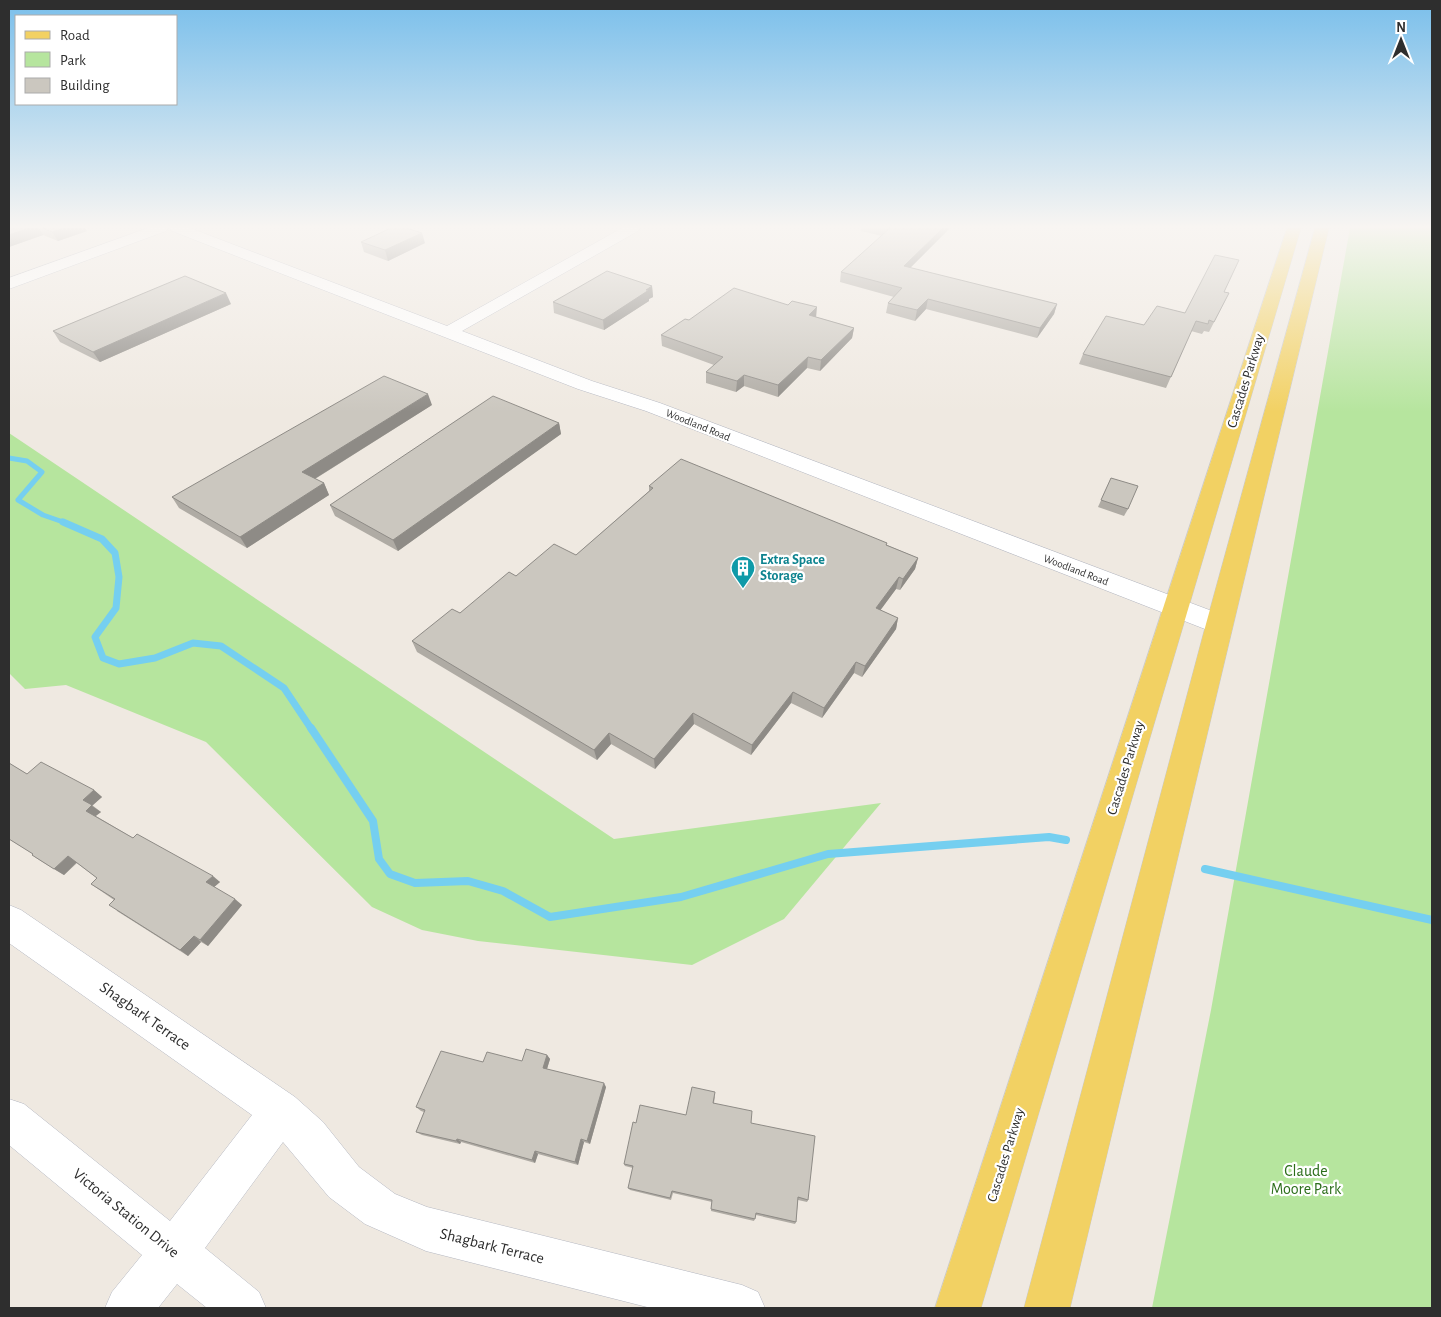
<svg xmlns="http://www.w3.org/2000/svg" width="1441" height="1317" viewBox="0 0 1441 1317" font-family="'Alegreya Sans',sans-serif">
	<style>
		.green { fill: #b6e59e }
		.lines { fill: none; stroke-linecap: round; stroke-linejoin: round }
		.stream-far2 { stroke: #75cff0; stroke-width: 5 }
		.stream-far1 { stroke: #75cff0; stroke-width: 7 }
		.stream { stroke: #75cff0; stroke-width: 8 }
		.minor-casing { stroke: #b4b7c1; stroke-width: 1 }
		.major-casing { stroke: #c9c9c9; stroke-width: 1 }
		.minor { fill: #fff; fill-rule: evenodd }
		.major { fill: #f2d163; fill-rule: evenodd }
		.wall { fill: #afaba4 }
		.shaded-wall { fill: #8e8b86 }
		.building { fill: #cbc7bf; stroke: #8e8b86 }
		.labels { text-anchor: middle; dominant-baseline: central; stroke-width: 4.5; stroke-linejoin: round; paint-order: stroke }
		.far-street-label { font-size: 11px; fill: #2e2e2e; stroke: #fff }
		.street-label { font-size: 14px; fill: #2e2e2e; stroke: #fff }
		.culture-label { font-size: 14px; font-weight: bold; fill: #0d838f; stroke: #fff; text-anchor: start }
		.near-street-label { font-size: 16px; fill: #2e2e2e; stroke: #fff }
		.near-park-label { font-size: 16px; fill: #2c6e1b; stroke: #fff }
	</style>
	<rect width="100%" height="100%" fill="#efe9e1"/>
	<g class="green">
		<path d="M1350,228H1432V1308H1152L1211,1010Z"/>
		<path d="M9,433L614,839L881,803L784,919L692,965L478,941L422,930L372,907L206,742L66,685L25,689L9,673Z"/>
	</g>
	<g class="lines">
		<path class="stream-far2" d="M9,458L27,461L42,472L18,500L43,515L66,523"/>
		<path class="stream-far1" d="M63,522L102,539L115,553L119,577L116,608L95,637L103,658L119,664L155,658L193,643L221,646L284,688L312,730"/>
		<g class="stream">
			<path d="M311,728L373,821L379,859L390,874L415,883L468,881L503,891L550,917L681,897L828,854L1049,837L1066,840"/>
			<path d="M1205,869L1432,920"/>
		</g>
		<defs>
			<g id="minor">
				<path d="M148,228H168L166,231L9,289V278Z"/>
				<path d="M170,228H190L447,326L622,228H640L638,231L462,331L592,381L660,403L1228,617L1232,624L1228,631L1219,634L1210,631L646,411L578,389L172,231Z"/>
				<path d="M9,905L21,910L295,1097L323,1122L359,1167L395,1194L427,1207L742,1285L758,1292L765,1308H651L426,1251L365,1224L329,1197L283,1142L205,1248L259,1292L266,1308H207L177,1284L158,1308H105L112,1292L142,1255L9,1145V1099L24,1104L170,1221L252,1115L9,943Z"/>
			</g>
			<g id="major">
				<path d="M1287,228H1301L981,1308H935Z"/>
				<path d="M1315,228H1329C1241,588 1157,948 1070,1308H1024L1206,624Z"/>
			</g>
		</defs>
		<use href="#minor" class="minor-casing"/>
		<use href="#major" class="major-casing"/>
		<use href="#minor" class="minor"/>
		<use href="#major" class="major"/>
	</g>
	<g class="wall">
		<path d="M9,228H85L87,231L58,241L43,235L9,247Z"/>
		<path d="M861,228H950L910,268L1057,304L1054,314L1037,338L926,309L915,321L886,313L888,303L894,297L840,282L841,272L882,236L861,231Z"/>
		<path d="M361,242L425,243L388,261L364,252Z"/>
		<path d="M652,286L653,297L649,299V301L604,330L554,313L553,302Z"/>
		<path d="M1224,292L1229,293L1209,332L1204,331L1202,334L1191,331L1166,388L1079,364L1083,354L1185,313Z"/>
		<path d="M231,304L100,362L60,342L53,331Z"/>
		<path d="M816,317L854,328L852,338L820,371L807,368L778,397L744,386L736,392L706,383V372L714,365L662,346L661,335L689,320Z"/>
		<path d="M432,405L315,479L324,483L329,495L247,548L179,508L172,497Z"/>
		<path d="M559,423L561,434L398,551L335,516L330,505Z"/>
		<path d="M1111,478L1128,509L1124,516L1098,507Z"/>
		<path d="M649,486L887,543V545L918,558L915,569L900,590L896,589L880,610L898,618L896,629L862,677L854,673L822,718L791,703L751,755L694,724L655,769L611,744L597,760L417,652L412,641L460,613L516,576L576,555L649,491Z"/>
		<path d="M9,763L27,774L94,790L102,797L92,805L101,812L96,816L133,838L220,882L214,887L242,905L208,946L201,942L188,956L117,911L114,900L91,884L97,878L77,863L64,875L41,861L32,855L33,854L9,839Z"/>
		<path d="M547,1055L550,1059L547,1069L606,1087L590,1144L584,1142L578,1165L538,1154L535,1163L461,1142L460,1144L422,1135L416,1132L424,1112L421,1111L416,1107L483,1062L522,1061Z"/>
		<path d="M715,1096L714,1103L751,1123L808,1200L807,1202L798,1200L796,1222L795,1224L756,1215L754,1221L711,1211L712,1202L673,1193L671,1200L630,1190L628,1188L633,1168L625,1166L624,1164L636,1123L686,1115Z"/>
	</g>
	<g class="shaded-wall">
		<path d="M29,228H39L43,235L9,247V235Z"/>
		<path d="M63,228H85L87,231L58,241L52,232Z"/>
		<path d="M943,228H950L902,276L904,266Z"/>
		<path d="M422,233L425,243L388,261L385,250Z"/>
		<path d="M652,286L653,297L649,299V301L604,330L603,320Z"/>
		<path d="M226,293L231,304L100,362L93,352Z"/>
		<path d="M928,299L926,309L915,321L917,310Z"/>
		<path d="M1057,304L1054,314L1037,338L1040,328Z"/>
		<path d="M817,307L816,318L809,315Z"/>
		<path d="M854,328L852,338L820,371L821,360Z"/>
		<path d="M808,357L807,368L778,397V385Z"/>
		<path d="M744,375V386L736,392L737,381Z"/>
		<path d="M428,394L432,405L308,483L302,472Z"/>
		<path d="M559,423L561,434L398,551L393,540Z"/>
		<path d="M324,483L329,495L247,548L240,537Z"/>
		<path d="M918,558L915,569L900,590L903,579Z"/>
		<path d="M899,577L896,589L874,619L876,608Z"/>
		<path d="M898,618L896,629L862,677L865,666Z"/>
		<path d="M856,662L854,673L822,718L824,708Z"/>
		<path d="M793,692L791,703L751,755L752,745Z"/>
		<path d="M693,713L694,724L655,769L654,759Z"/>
		<path d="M609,733L611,744L597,760L594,750Z"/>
		<path d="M94,790L102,797L92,806L101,812L94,817L86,811L83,800Z"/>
		<path d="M68,856L77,862L64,875L54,869Z"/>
		<path d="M213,876L220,882L213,888L206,882Z"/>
		<path d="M235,899L242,905L208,946L200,940Z"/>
		<path d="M194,936L201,942L188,956L180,950Z"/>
		<path d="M547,1055L550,1059L546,1072L543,1068Z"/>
		<path d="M604,1083L606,1087L590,1144L587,1141Z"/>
		<path d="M457,1139L461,1142L460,1144L456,1141Z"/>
		<path d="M581,1139L584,1142L578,1165L575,1162Z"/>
		<path d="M535,1151L538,1154L535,1163L532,1160Z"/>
	</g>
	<g class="building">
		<path d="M9,228H29L9,235Z"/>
		<path d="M43,228H63L52,232Z"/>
		<path d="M391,228H406L422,233L385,250L361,242Z"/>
		<path d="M889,228H943L904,266L1057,304L1040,328L928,299L917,310L888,303L902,288L841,272L890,228Z"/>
		<path d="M1215,255L1239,260L1224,292L1229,293L1214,322L1209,320L1208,324L1196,321L1171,377L1083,354L1106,316L1144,325L1157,306L1185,313Z"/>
		<path d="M607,271L652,286L646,290H649L603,320L553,302Z"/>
		<path d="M185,276L226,293L93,352L53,331Z"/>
		<path d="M734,288L788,305L792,301L817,307L809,315L854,328L821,360L808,357L778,385L744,375L737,381L706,372L723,357L661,335L685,319L689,320Z"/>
		<path d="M384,376L428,394L302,472L324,483L240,537L172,497Z"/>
		<path d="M493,396L559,423L393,540L330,505Z"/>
		<path d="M681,459L887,543L886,545L918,558L903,579L899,577L876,608L898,618L865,666L856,662L824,708L793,692L752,745L693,713L654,759L609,733L594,750L412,641L452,609L460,613L509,572L516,576L554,544L576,555L653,488L649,486Z"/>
		<path d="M1111,478L1138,486L1128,509L1101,500Z"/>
		<path d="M41,762L94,790L83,800L92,805L86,811L133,838L137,834L213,876L206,882L235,899L200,940L194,936L180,950L109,905L115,899L91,884L97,878L68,856L54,869L32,855L33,854L9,839V763L27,774Z"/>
		<path d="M526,1049L547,1055L543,1068L604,1083L587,1141L581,1139L575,1162L535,1151L532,1160L457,1139L456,1141L416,1132L425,1110L416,1107L441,1051L483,1062L487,1052L522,1061Z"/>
		<path d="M692,1087L715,1092L713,1103L752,1111L751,1123L815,1136L808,1200L798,1197L796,1222L756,1213L755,1219L711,1209L712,1200L672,1191L670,1198L628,1188L633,1166L624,1164L633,1122L636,1123L640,1105L686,1115Z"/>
	</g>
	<linearGradient id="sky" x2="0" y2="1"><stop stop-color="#7abfeb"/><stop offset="0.55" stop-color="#f8f5f2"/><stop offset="1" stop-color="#f8f5f2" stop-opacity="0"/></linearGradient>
	<rect width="1441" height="412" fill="url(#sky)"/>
	<defs>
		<symbol id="building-pin" viewBox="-11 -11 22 30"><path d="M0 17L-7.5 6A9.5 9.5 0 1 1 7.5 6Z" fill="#0f9aa8" stroke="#fff"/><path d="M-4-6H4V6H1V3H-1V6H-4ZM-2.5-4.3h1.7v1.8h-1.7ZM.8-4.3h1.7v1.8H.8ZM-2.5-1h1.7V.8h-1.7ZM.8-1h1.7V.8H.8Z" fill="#fff"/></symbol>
	</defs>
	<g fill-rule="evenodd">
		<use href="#building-pin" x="729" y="554" width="28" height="38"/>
	</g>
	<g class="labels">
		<g class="far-street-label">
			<text transform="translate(698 425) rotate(22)">Woodland Road</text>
			<text transform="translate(1076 570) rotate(21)">Woodland Road</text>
		</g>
		<g class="street-label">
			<text transform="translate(1246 381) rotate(-73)">Cascades Parkway</text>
			<text transform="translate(1126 768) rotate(-73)">Cascades Parkway</text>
			<text transform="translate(1006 1155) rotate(-73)">Cascades Parkway</text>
		</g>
		<g class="culture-label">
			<text x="760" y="560">Extra Space<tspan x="760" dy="16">Storage</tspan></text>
		</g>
		<g class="near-street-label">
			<text transform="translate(145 1016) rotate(35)">Shagbark Terrace</text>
			<text transform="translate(126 1213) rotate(39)">Victoria Station Drive</text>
			<text transform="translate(492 1246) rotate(14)">Shagbark Terrace</text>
		</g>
		<g class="near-park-label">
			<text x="1306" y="1171">Claude<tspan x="1306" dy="18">Moore Park</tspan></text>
		</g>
	</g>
	<rect width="1441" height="1317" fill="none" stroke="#2e2e2e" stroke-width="20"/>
	<rect x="15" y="15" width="162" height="90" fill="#ffffff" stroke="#ababab"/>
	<rect x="25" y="31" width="25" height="8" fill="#f2d163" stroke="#ababab"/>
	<text x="60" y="40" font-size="15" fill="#2e2e2e">Road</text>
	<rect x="25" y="52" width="25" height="15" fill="#b6e59e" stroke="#ababab"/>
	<text x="60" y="65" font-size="15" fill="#2e2e2e">Park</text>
	<rect x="25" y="78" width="25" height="15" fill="#cbc7bf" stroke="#ababab"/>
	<text x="60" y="90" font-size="15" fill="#2e2e2e">Building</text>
	<g transform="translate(1401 40)" stroke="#ffffff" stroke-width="4" paint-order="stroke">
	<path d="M0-4L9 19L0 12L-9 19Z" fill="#2e2e2e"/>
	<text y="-8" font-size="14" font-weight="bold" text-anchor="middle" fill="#2e2e2e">N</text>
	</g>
</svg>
